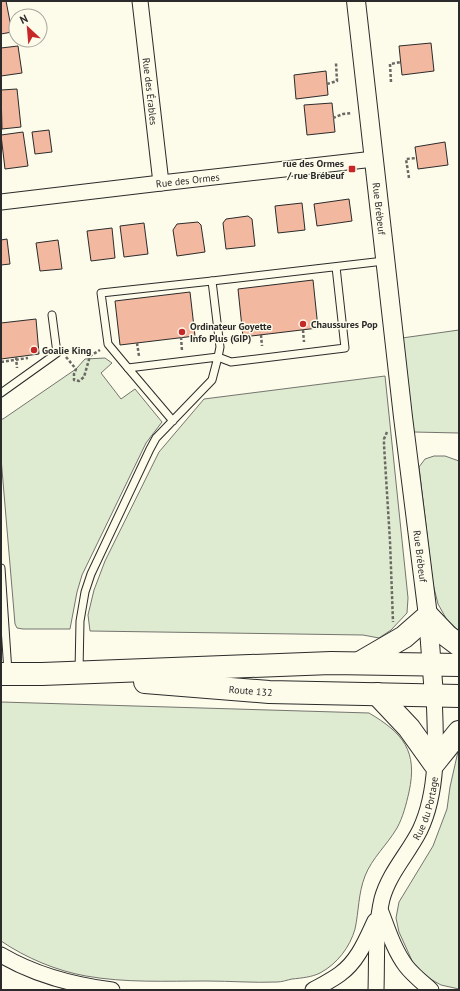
<svg xmlns="http://www.w3.org/2000/svg" width="460" height="991" viewBox="0 0 460 991" font-family="'PT Sans',sans-serif">
	<style>
		.grass { fill: #deebd1; stroke: #74746e }
		.building { fill: #f2b8a0; stroke: #2b2b2b }
		.lines { fill: none; stroke-linecap: round; stroke-linejoin: round }
		.service-casing { stroke: #2b2b2b; stroke-width: 9 }
		.minor-casing { stroke: #2b2b2b; stroke-width: 17 }
		.tertiary-casing { stroke: #2b2b2b; stroke-width: 20 }
		.trunk-casing { stroke: #2b2b2b; stroke-width: 24 }
		.path { stroke: #6a6964; stroke-width: 2.5; stroke-dasharray: 3 2; stroke-linecap: butt }
		.service { stroke: #fdfbea; stroke-width: 7 }
		.minor { stroke: #fdfbea; stroke-width: 15 }
		.tertiary { stroke: #fdfbea; stroke-width: 18 }
		.trunk { stroke: #fdfbea; stroke-width: 22 }
		.poi-dot { fill: #c62828; stroke: #fdfbea; stroke-width: 1.5 }
		.labels { text-anchor: middle; dominant-baseline: central; stroke-width: 3; stroke-linejoin: round; paint-order: stroke }
		.street-label { font-size: 10px; fill: #2b2b2b; stroke: #fdfbea }
		.poi-label { font-size: 10px; font-weight: bold; fill: #2b2b2b; stroke: #fdfbea; text-anchor: start }
	</style>
	<rect width="100%" height="100%" fill="#fdfbea"/>
	<g class="grass">
		<path d="M459,330V433L414,432L402,338Z"/>
		<path d="M105,358L112,363L101,373L121,399L135,389L162,422L146,443L82,575L77,592L70,629H23L17,628L15,624L1,458V419H3L76,369L85,359Z"/>
		<path d="M385,376L408,598L407,613L391,630L379,638L363,635L90,631L88,615L94,590L105,561L159,452L204,399Z"/>
		<path d="M434,456H445L459,461V631L447,620L438,604L433,584L419,467L425,459Z"/>
		<path d="M1,702L369,713C403,733 418,751 409,792C406,805 403,817 397,828C387,845 372,858 365,876C358,894 359,911 355,929C350,947 337,964 320,973C312,977 302,978 292,979C287,980 282,982 277,982C254,983 230,981 207,981C167,981 125,983 86,976C57,971 26,958 1,941Z"/>
		<path d="M459,747V989L441,985L425,976L414,965L399,932L396,918L399,902L433,846L447,809L450,787Z"/>
	</g>
	<g class="building">
		<path d="M1,1H6L12,32L1,34Z"/>
		<path d="M431,43L434,71L402,75L399,46Z"/>
		<path d="M18,46L22,73L1,76V48Z"/>
		<path d="M326,71L328,95L296,99L294,75Z"/>
		<path d="M17,89L21,127L2,129L1,90Z"/>
		<path d="M332,103L335,132L307,135L304,105Z"/>
		<path d="M49,130L52,152L35,154L32,132Z"/>
		<path d="M23,132L28,166L5,169L1,135Z"/>
		<path d="M445,142L448,165L418,169L415,147Z"/>
		<path d="M349,199L352,221L317,226L314,204Z"/>
		<path d="M302,203L305,230L278,233L275,206Z"/>
		<path d="M248,216L252,219L255,246L226,249L223,223L226,219Z"/>
		<path d="M198,222L201,225L205,252L177,256L173,230L177,224Z"/>
		<path d="M144,223L148,254L124,257L120,226Z"/>
		<path d="M112,228L115,258L91,261L87,231Z"/>
		<path d="M7,239L10,264L1,265V240Z"/>
		<path d="M58,240L62,269L40,271L36,243Z"/>
		<path d="M313,280L318,328L243,337L238,289Z"/>
		<path d="M190,292L195,336L120,345L115,301Z"/>
		<path d="M36,319L39,354L1,359V323Z"/>
	</g>
	<g class="lines">
		<defs>
			<g id="service">
				<path d="M336,267L345,348L231,362L218,357L220,347L212,281L384,261"/>
				<path d="M128,368L108,344L101,293L212,281"/>
				<path d="M1,393L57,353L52,315"/>
				<path d="M1,568L8,672"/>
				<path d="M79,671L80,621L85,592L91,574L150,449L156,438L212,380L218,357L128,368L173,421"/>
			</g>
			<g id="minor">
				<path id="s1" d="M140,1L161,183"/>
				<path id="s2" d="M1,202L161,183L374,159"/>
				<path d="M381,912C388,930 394,950 406,966C413,975 422,982 431,990"/>
				<path d="M1,955C35,975 73,985 112,990"/>
				<path d="M313,990C322,985 332,980 340,974C358,961 366,940 375,921"/>
				<path id="s3" d="M376,990C377,960 375,929 382,899C389,873 408,854 420,830C439,790 436,739 434,696"/>
			</g>
			<g id="tertiary">
				<path id="s4" d="M356,1L403,417L428,616L434,696"/>
			</g>
			<g id="trunk">
				<path d="M361,662L404,637L428,616L447,636L459,645"/>
				<path d="M1,674H42L331,663L459,665"/>
				<path id="s5" d="M145,682L269,692L459,696"/>
				<path d="M377,694L409,728L434,763L459,732"/>
			</g>
		</defs>
		<use href="#service" class="service-casing"/>
		<use href="#minor" class="minor-casing"/>
		<use href="#tertiary" class="tertiary-casing"/>
		<use href="#trunk" class="trunk-casing"/>
		<g class="path">
			<path d="M391,82L390,64L401,62"/>
			<path d="M327,84L337,81L336,63"/>
			<path d="M333,118L343,114L352,113"/>
			<path d="M409,178L406,159L416,158"/>
			<path d="M303,330L304,342"/>
			<path d="M261,335L262,346"/>
			<path d="M181,337L182,351"/>
			<path d="M137,343L139,356"/>
			<path d="M16,357L17,368"/>
			<path d="M66,357L76,369L74,374V380L79,381L84,377L90,356L100,350"/>
			<path d="M1,362L28,358"/>
			<path d="M387,432L384,439V445L390,541L393,622"/>
		</g>
		<use href="#service" class="service"/>
		<use href="#minor" class="minor"/>
		<use href="#tertiary" class="tertiary"/>
		<use href="#trunk" class="trunk"/>
	</g>
	<g class="poi-dot">
		<rect x="348" y="165" width="8" height="8" rx="2"/>
		<circle cx="303" cy="324" r="4"/>
		<circle cx="182" cy="332" r="4"/>
		<circle cx="34" cy="350" r="4"/>
	</g>
	<g class="labels">
		<g class="street-label">
			<text stroke="none"><textPath href="#s1" startOffset="91">Rue des Érables</textPath></text>
			<text stroke="none"><textPath href="#s2" startOffset="188">Rue des Ormes</textPath></text>
			<text stroke="none"><textPath href="#s4" startOffset="209">Rue Brébeuf</textPath></text>
			<text stroke="none"><textPath href="#s4" startOffset="559">Rue Brébeuf</textPath></text>
			<text stroke="none"><textPath href="#s5" startOffset="106">Route 132</textPath></text>
			<text stroke="none"><textPath href="#s3" startOffset="193">Rue du Portage</textPath></text>
		</g>
		<g class="poi-label">
			<text x="344" y="163" text-anchor="end">rue des Ormes<tspan x="344" dy="12">/ rue Brébeuf</tspan></text>
			<text x="311" y="324">Chaussures Pop</text>
			<text x="190" y="326">Ordinateur Goyette<tspan x="190" dy="12">Info Plus (GIP)</tspan></text>
			<text x="42" y="350">Goalie King</text>
		</g>
	</g>
	<rect width="460" height="991" fill="none" stroke="#2b2b2b" stroke-width="4"/>
	<g transform="translate(28 28) rotate(334)"><circle r="19" fill="#fdfbea" stroke="#a9a89e"/>
	<path d="M0-3L7 15L0 10L-7 15Z" fill="#c62828"/>
	<text y="-6" font-size="11" font-weight="bold" text-anchor="middle" fill="#2b2b2b">N</text>
	</g>
</svg>
